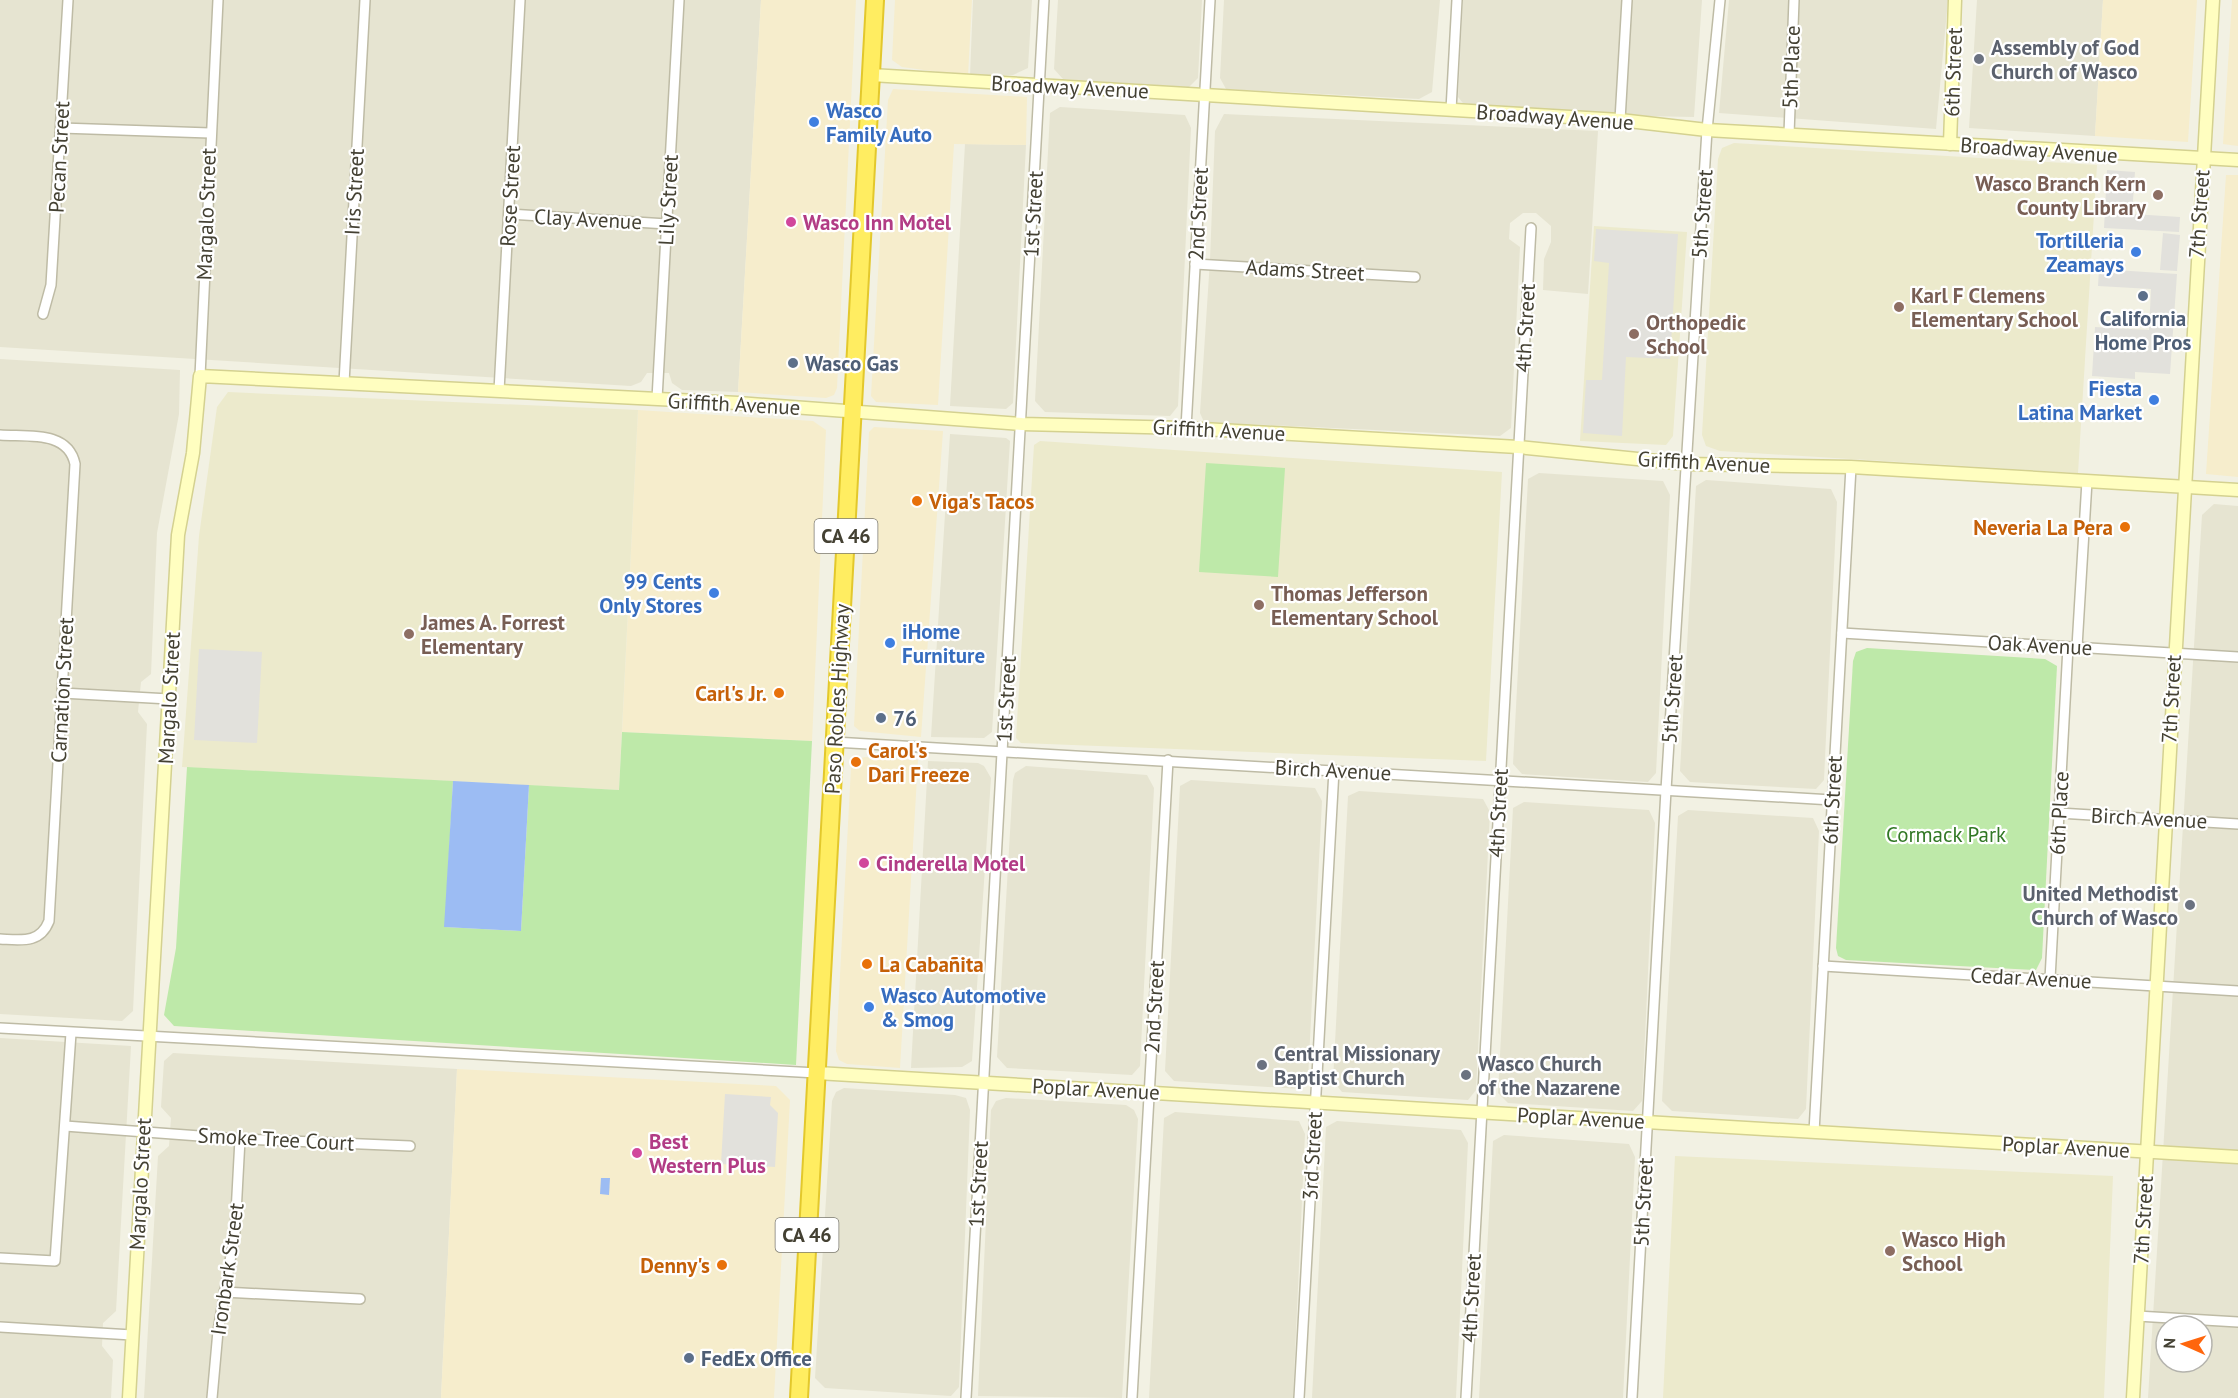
<svg xmlns="http://www.w3.org/2000/svg" width="2238" height="1398" viewBox="0 0 2238 1398" font-family="'PT Sans',sans-serif">
	<style>
		.residential { fill: #e6e4d1; fill-rule: evenodd }
		.commercial { fill: #f6edcc }
		.education { fill: #eceacc }
		.green { fill: #bee9a9 }
		.parking { fill: #e2e1dc }
		.water { fill: #9cbcf3 }
		.lines { fill: none; stroke-linecap: round; stroke-linejoin: round }
		.street-casing { stroke: #bebba5; stroke-width: 12 }
		.secondary-casing { stroke: #d4d190; stroke-width: 15 }
		.highway-casing { stroke: #e3c82c; stroke-width: 20 }
		.street { stroke: #fff; stroke-width: 9 }
		.secondary { stroke: #fffec0; stroke-width: 12 }
		.highway { stroke: #ffed61; stroke-width: 16 }
		.worship-dot { fill: #6b7280; stroke: #fff; stroke-width: 2 }
		.shop-dot { fill: #3f7fe0; stroke: #fff; stroke-width: 2 }
		.education-dot { fill: #8d6e63; stroke: #fff; stroke-width: 2 }
		.hotel-dot { fill: #d1479c; stroke: #fff; stroke-width: 2 }
		.service-dot { fill: #5c6f8a; stroke: #fff; stroke-width: 2 }
		.food-dot { fill: #e8710a; stroke: #fff; stroke-width: 2 }
		.labels { text-anchor: middle; dominant-baseline: central; stroke-width: 4.5; stroke-linejoin: round; paint-order: stroke }
		.shield { fill: #fff; stroke: #7c7a70; stroke-width: 1.5 }
		.shield-label { font-size: 20px; font-weight: bold; fill: #444133 }
		.worship-label { font-size: 21px; font-weight: bold; fill: #5b616d; stroke: #fff; text-anchor: start }
		.street-label { font-size: 21px; fill: #444133; stroke: #fff }
		.shop-label { font-size: 21px; font-weight: bold; fill: #366cbe; stroke: #fff; text-anchor: start }
		.education-label { font-size: 21px; font-weight: bold; fill: #785e54; stroke: #fff; text-anchor: start }
		.hotel-label { font-size: 21px; font-weight: bold; fill: #b23c85; stroke: #fff; text-anchor: start }
		.service-label { font-size: 21px; font-weight: bold; fill: #4e5e75; stroke: #fff; text-anchor: start }
		.food-label { font-size: 21px; font-weight: bold; fill: #c56008; stroke: #fff; text-anchor: start }
		.park-label { font-size: 21px; fill: #327825; stroke: #fff }
	</style>
	<rect width="100%" height="100%" fill="#f2f1e3"/>
	<g class="residential">
		<path d="M0,0H761L738,392L682,390L672,383L669,373H647L641,382L631,386L0,347Z"/>
		<path d="M973,0H1032L1028,68L1013,75L970,76Z"/>
		<path d="M1058,0H1202L1198,78L1189,87L1063,79L1054,69Z"/>
		<path d="M1224,0H1440L1432,92L1419,99L1226,89L1220,78Z"/>
		<path d="M1463,0H1702L1694,117L1593,115L1467,108L1458,97Z"/>
		<path d="M1729,0H1948L1936,129L1719,113Z"/>
		<path d="M1977,0H2103L2095,136L1969,128Z"/>
		<path d="M1060,107L1185,115L1191,128L1178,406L1170,416L1045,412L1035,401L1050,113Z"/>
		<path d="M1224,114L1598,131L1588,294L1543,290L1544,259L1551,242V226L1536,213H1523L1510,223L1509,239L1520,247L1511,428L1500,436L1204,422L1200,413L1210,260L1215,131Z"/>
		<path d="M965,144L1026,145L1013,403L1006,409L950,406Z"/>
		<path d="M0,359L180,370L179,414L157,533L151,674L141,682L138,712L147,724L133,1011L122,1021L0,1014Z"/>
		<path d="M950,434L1006,438L1010,441L992,732L984,738L931,737Z"/>
		<path d="M1539,473L1663,481L1670,495L1656,773L1648,782L1522,774L1513,764L1528,479Z"/>
		<path d="M1706,480L1831,489L1837,502L1824,780L1816,789L1690,782L1680,771L1696,486Z"/>
		<path d="M2214,504L2238,506V1398H2148L2202,515ZM2166,1326H2202V1362H2166Z"/>
		<path d="M928,761L978,763L984,766L991,778L972,1061L962,1067L911,1068Z"/>
		<path d="M1026,766L1147,775L1154,788L1140,1066L1132,1075L1007,1068L997,1057L1013,780L1015,773Z"/>
		<path d="M1191,780L1315,788L1322,801L1308,1079L1300,1089L1174,1081L1165,1071L1180,786Z"/>
		<path d="M1359,791L1483,799L1490,812L1476,1090L1468,1100L1342,1092L1333,1081L1348,796Z"/>
		<path d="M1524,802L1649,810L1655,823L1642,1101L1633,1111L1508,1103L1498,1093L1513,808Z"/>
		<path d="M1688,810L1813,818L1819,831L1806,1109L1798,1119L1672,1111L1662,1101L1678,816Z"/>
		<path d="M0,1038L131,1046L116,1311L103,1323L102,1346L113,1360L111,1398H0Z"/>
		<path d="M173,1053L457,1069L441,1398H144L158,1156L169,1146L171,1118L161,1107L164,1061Z"/>
		<path d="M844,1088L955,1095L966,1098L970,1110L959,1387L951,1396L825,1388L815,1378L832,1101L836,1092Z"/>
		<path d="M1006,1098L1126,1105L1134,1110L1138,1119L1122,1398L978,1396L991,1110L996,1101Z"/>
		<path d="M1175,1112L1299,1121L1305,1134L1293,1398H1149L1164,1118Z"/>
		<path d="M1337,1121L1461,1130L1468,1143L1456,1398H1312L1326,1127Z"/>
		<path d="M1504,1135L1629,1144L1635,1157L1623,1398H1479L1493,1141Z"/>
	</g>
	<g class="commercial">
		<path d="M761,0H856L837,388L834,395L826,398L738,392Z"/>
		<path d="M895,0H972L968,76L902,67L892,60Z"/>
		<path d="M2103,0H2197L2188,142L2095,136Z"/>
		<path d="M2232,0H2238V146L2223,144Z"/>
		<path d="M893,89L1027,97L1026,145L954,144L938,405L876,402L871,396L888,100Z"/>
		<path d="M2226,175H2238V477L2206,474Z"/>
		<path d="M638,410L813,421L826,430L812,741L622,732Z"/>
		<path d="M874,427L943,431L921,737L860,731L854,726L869,432Z"/>
		<path d="M865,757L918,760L900,1068L847,1064L839,1060L836,1051L851,768L858,759Z"/>
		<path d="M457,1069L776,1086L790,1100L774,1398H441Z"/>
	</g>
	<g class="education">
		<path d="M1734,143L2097,165L2078,473L1720,451L1706,446L1702,435L1718,159L1722,148Z"/>
		<path d="M1594,226L1687,232L1673,436L1666,445L1580,441Z"/>
		<path d="M228,392L638,410L619,790L182,767L199,536L217,407Z"/>
		<path d="M1040,441L1502,472L1486,761L1021,743L1016,738L1034,445Z"/>
		<path d="M1675,1156L2113,1176L2104,1398H1663Z"/>
	</g>
	<g class="green">
		<path d="M1206,463L1285,468L1278,577L1199,572Z"/>
		<path d="M1867,648L2045,659L2057,666L2042,958L2036,970L1846,960L1838,956L1836,948L1853,661L1856,652Z"/>
		<path d="M622,732L812,741L796,1065L174,1026L164,1015L176,948L187,767L453,781L445,927L521,931L529,785L619,790Z"/>
	</g>
	<g class="parking">
		<path d="M2107,170L2135,172L2132,214L2180,217L2179,232L2104,228Z"/>
		<path d="M1596,229L1678,234L1670,359L1626,357L1622,436L1583,433L1586,380H1602L1609,263L1594,261Z"/>
		<path d="M2163,233L2180,235L2177,271L2160,270Z"/>
		<path d="M2099,269L2177,274L2170,374L2135,372V379L2092,376L2095,327L2149,330L2151,289L2098,286Z"/>
		<path d="M199,649L262,652L257,743L194,740Z"/>
		<path d="M725,1094L771,1097L770,1105L778,1113L775,1167L721,1164Z"/>
	</g>
	<g class="water">
		<path d="M453,781L529,785L521,931L444,927Z"/>
		<path d="M601,1178H610L609,1195L600,1194Z"/>
	</g>
	<g class="lines">
		<defs>
			<g id="street">
				<path d="M1451,110L1457,0"/>
				<path d="M1620,120L1627,0"/>
				<path d="M61,128L210,133"/>
				<path d="M1789,134L1794,0"/>
				<path d="M509,214L667,224"/>
				<path d="M1195,264L1415,277"/>
				<path d="M43,314L51,285L68,0"/>
				<path d="M200,376L218,0"/>
				<path d="M344,383L365,0"/>
				<path d="M499,391L520,0"/>
				<path d="M657,399L679,0"/>
				<path d="M1186,428L1210,0"/>
				<path d="M0,435C27,437 68,430 75,464L49,921C40,944 21,940 0,939"/>
				<path d="M1842,633L2238,657"/>
				<path d="M2077,647L2087,481"/>
				<path d="M62,693L169,699"/>
				<path d="M834,742L1832,800"/>
				<path d="M2059,813L2238,824"/>
				<path d="M1823,966L2238,991"/>
				<path d="M2050,979L2068,647"/>
				<path d="M0,1028L817,1073"/>
				<path d="M65,1126L240,1139L410,1146"/>
				<path d="M1814,1132L1851,467"/>
				<path d="M0,1258L55,1261L71,1033"/>
				<path d="M224,1292L360,1299"/>
				<path d="M2137,1316L2238,1322"/>
				<path d="M0,1327L132,1335"/>
				<path d="M212,1398L218,1331L235,1232L240,1139"/>
				<path d="M966,1398L1044,0"/>
				<path d="M1132,1398L1168,760"/>
				<path d="M1299,1398L1334,770"/>
				<path d="M1466,1398L1531,228"/>
				<path d="M1632,1398L1666,790L1707,130L1720,0"/>
			</g>
			<g id="secondary">
				<path d="M871,75L1620,120L1707,130L2238,160"/>
				<path d="M1950,144L1955,0"/>
				<path d="M817,1073L2238,1157"/>
				<path d="M129,1398L178,535L193,453L200,376L738,403L1022,424L1186,428L1518,447L1687,464L1851,467L2238,490"/>
				<path d="M2133,1398L2213,0"/>
			</g>
			<path id="highway" d="M799,1398L875,0"/>
		</defs>
		<use href="#street" class="street-casing"/>
		<use href="#secondary" class="secondary-casing"/>
		<use href="#highway" class="highway-casing"/>
		<use href="#street" class="street"/>
		<use href="#secondary" class="secondary"/>
		<use href="#highway" class="highway"/>
	</g>
	<g class="worship-dot">
		<circle cx="1979" cy="59" r="6"/>
		<circle cx="2190" cy="905" r="6"/>
		<circle cx="1262" cy="1065" r="6"/>
		<circle cx="1466" cy="1075" r="6"/>
	</g>
	<g class="shop-dot">
		<circle cx="814" cy="122" r="6"/>
		<circle cx="2136" cy="252" r="6"/>
		<circle cx="2154" cy="400" r="6"/>
		<circle cx="714" cy="593" r="6"/>
		<circle cx="890" cy="643" r="6"/>
		<circle cx="869" cy="1007" r="6"/>
	</g>
	<g class="education-dot">
		<circle cx="2158" cy="195" r="6"/>
		<circle cx="1899" cy="307" r="6"/>
		<circle cx="1634" cy="334" r="6"/>
		<circle cx="1259" cy="605" r="6"/>
		<circle cx="409" cy="634" r="6"/>
		<circle cx="1890" cy="1251" r="6"/>
	</g>
	<g class="hotel-dot">
		<circle cx="791" cy="222" r="6"/>
		<circle cx="864" cy="863" r="6"/>
		<circle cx="637" cy="1153" r="6"/>
	</g>
	<g class="service-dot">
		<circle cx="2143" cy="296" r="6"/>
		<circle cx="793" cy="363" r="6"/>
		<circle cx="881" cy="718" r="6"/>
		<circle cx="689" cy="1358" r="6"/>
	</g>
	<g class="food-dot">
		<circle cx="917" cy="501" r="6"/>
		<circle cx="2125" cy="527" r="6"/>
		<circle cx="779" cy="693" r="6"/>
		<circle cx="856" cy="762" r="6"/>
		<circle cx="867" cy="964" r="6"/>
		<circle cx="722" cy="1265" r="6"/>
	</g>
	<g class="labels">
		<g class="shield">
			<rect x="814.5" y="519" width="63" height="34" rx="4.5"/>
			<rect x="775.5" y="1218" width="63" height="34" rx="4.5"/>
		</g>
		<g class="shield-label">
			<text x="846" y="536">CA 46</text>
			<text x="807" y="1235">CA 46</text>
		</g>
		<g class="worship-label">
			<text x="1991" y="47">Assembly of God<tspan x="1991" dy="24">Church of Wasco</tspan></text>
			<text x="2178" y="893" text-anchor="end">United Methodist<tspan x="2178" dy="24">Church of Wasco</tspan></text>
			<text x="1274" y="1053">Central Missionary<tspan x="1274" dy="24">Baptist Church</tspan></text>
			<text x="1478" y="1063">Wasco Church<tspan x="1478" dy="24">of the Nazarene</tspan></text>
		</g>
		<g class="street-label">
			<text transform="translate(1791 67) rotate(-88)">5th Place</text>
			<text transform="translate(1953 72) rotate(-88)">6th Street</text>
			<text transform="translate(1070 87) rotate(3)">Broadway Avenue</text>
			<text transform="translate(1555 117) rotate(4)">Broadway Avenue</text>
			<text transform="translate(2039 150) rotate(4)">Broadway Avenue</text>
			<text transform="translate(59 157) rotate(-87)">Pecan Street</text>
			<text transform="translate(354 192) rotate(-87)">Iris Street</text>
			<text transform="translate(510 196) rotate(-87)">Rose Street</text>
			<text transform="translate(668 200) rotate(-87)">Lily Street</text>
			<text transform="translate(206 214) rotate(-88)">Margalo Street</text>
			<text transform="translate(1033 214) rotate(-87)">1st Street</text>
			<text transform="translate(1198 214) rotate(-87)">2nd Street</text>
			<text transform="translate(1702 214) rotate(-86)">5th Street</text>
			<text transform="translate(2199 214) rotate(-86)">7th Street</text>
			<text transform="translate(588 219) rotate(3)">Clay Avenue</text>
			<text transform="translate(1305 270) rotate(3)">Adams Street</text>
			<text transform="translate(1525 328) rotate(-87)">4th Street</text>
			<text transform="translate(734 404) rotate(3)">Griffith Avenue</text>
			<text transform="translate(1219 430) rotate(3)">Griffith Avenue</text>
			<text transform="translate(1704 462) rotate(3)">Griffith Avenue</text>
			<text transform="translate(2040 645) rotate(3)">Oak Avenue</text>
			<text transform="translate(62 690) rotate(-87)">Carnation Street</text>
			<text transform="translate(169 698) rotate(-87)">Margalo Street</text>
			<text transform="translate(837 699) rotate(-87)">Paso Robles Highway</text>
			<text transform="translate(1006 699) rotate(-87)">1st Street</text>
			<text transform="translate(1672 699) rotate(-86)">5th Street</text>
			<text transform="translate(2171 699) rotate(-87)">7th Street</text>
			<text transform="translate(1333 770) rotate(3)">Birch Avenue</text>
			<text transform="translate(1832 800) rotate(-87)">6th Street</text>
			<text transform="translate(1498 813) rotate(-87)">4th Street</text>
			<text transform="translate(2059 813) rotate(-87)">6th Place</text>
			<text transform="translate(2149 818) rotate(3)">Birch Avenue</text>
			<text transform="translate(2031 978) rotate(3)">Cedar Avenue</text>
			<text transform="translate(1154 1007) rotate(-87)">2nd Street</text>
			<text transform="translate(1096 1089) rotate(3)">Poplar Avenue</text>
			<text transform="translate(1581 1118) rotate(3)">Poplar Avenue</text>
			<text transform="translate(276 1139) rotate(3)">Smoke Tree Court</text>
			<text transform="translate(2066 1147) rotate(3)">Poplar Avenue</text>
			<text transform="translate(1312 1156) rotate(-87)">3rd Street</text>
			<text transform="translate(140 1184) rotate(-87)">Margalo Street</text>
			<text transform="translate(978 1184) rotate(-87)">1st Street</text>
			<text transform="translate(1643 1202) rotate(-87)">5th Street</text>
			<text transform="translate(2143 1220) rotate(-87)">7th Street</text>
			<text transform="translate(227 1269) rotate(-82)">Ironbark Street</text>
			<text transform="translate(1471 1298) rotate(-87)">4th Street</text>
		</g>
		<g class="shop-label">
			<text x="826" y="110">Wasco<tspan x="826" dy="24">Family Auto</tspan></text>
			<text x="2124" y="240" text-anchor="end">Tortilleria<tspan x="2124" dy="24">Zeamays</tspan></text>
			<text x="2142" y="388" text-anchor="end">Fiesta<tspan x="2142" dy="24">Latina Market</tspan></text>
			<text x="702" y="581" text-anchor="end">99 Cents<tspan x="702" dy="24">Only Stores</tspan></text>
			<text x="902" y="631">iHome<tspan x="902" dy="24">Furniture</tspan></text>
			<text x="881" y="995">Wasco Automotive<tspan x="881" dy="24">&amp; Smog</tspan></text>
		</g>
		<g class="education-label">
			<text x="2146" y="183" text-anchor="end">Wasco Branch Kern<tspan x="2146" dy="24">County Library</tspan></text>
			<text x="1911" y="295">Karl F Clemens<tspan x="1911" dy="24">Elementary School</tspan></text>
			<text x="1646" y="322">Orthopedic<tspan x="1646" dy="24">School</tspan></text>
			<text x="1271" y="593">Thomas Jefferson<tspan x="1271" dy="24">Elementary School</tspan></text>
			<text x="421" y="622">James A. Forrest<tspan x="421" dy="24">Elementary</tspan></text>
			<text x="1902" y="1239">Wasco High<tspan x="1902" dy="24">School</tspan></text>
		</g>
		<g class="hotel-label">
			<text x="803" y="222">Wasco Inn Motel</text>
			<text x="876" y="863">Cinderella Motel</text>
			<text x="649" y="1141">Best<tspan x="649" dy="24">Western Plus</tspan></text>
		</g>
		<g class="service-label">
			<text x="2143" y="318" text-anchor="middle">California<tspan x="2143" dy="24">Home Pros</tspan></text>
			<text x="805" y="363">Wasco Gas</text>
			<text x="893" y="718">76</text>
			<text x="701" y="1358">FedEx Office</text>
		</g>
		<g class="food-label">
			<text x="929" y="501">Viga's Tacos</text>
			<text x="2113" y="527" text-anchor="end">Neveria La Pera</text>
			<text x="767" y="693" text-anchor="end">Carl's Jr.</text>
			<text x="868" y="750">Carol's<tspan x="868" dy="24">Dari Freeze</tspan></text>
			<text x="879" y="964">La Cabañita</text>
			<text x="710" y="1265" text-anchor="end">Denny's</text>
		</g>
		<g class="park-label">
			<text x="1946" y="834">Cormack Park</text>
		</g>
	</g>
	<g transform="translate(2184 1344) rotate(273)"><circle r="28" fill="#ffffff" stroke="#b4b3ad" stroke-width="1.5"/>
	<path d="M0-4.5L10 22L0 15L-10 22Z" fill="#ff660d"/>
	<text y="-9" font-size="16" font-weight="bold" text-anchor="middle" fill="#444133">N</text>
	</g>
</svg>
